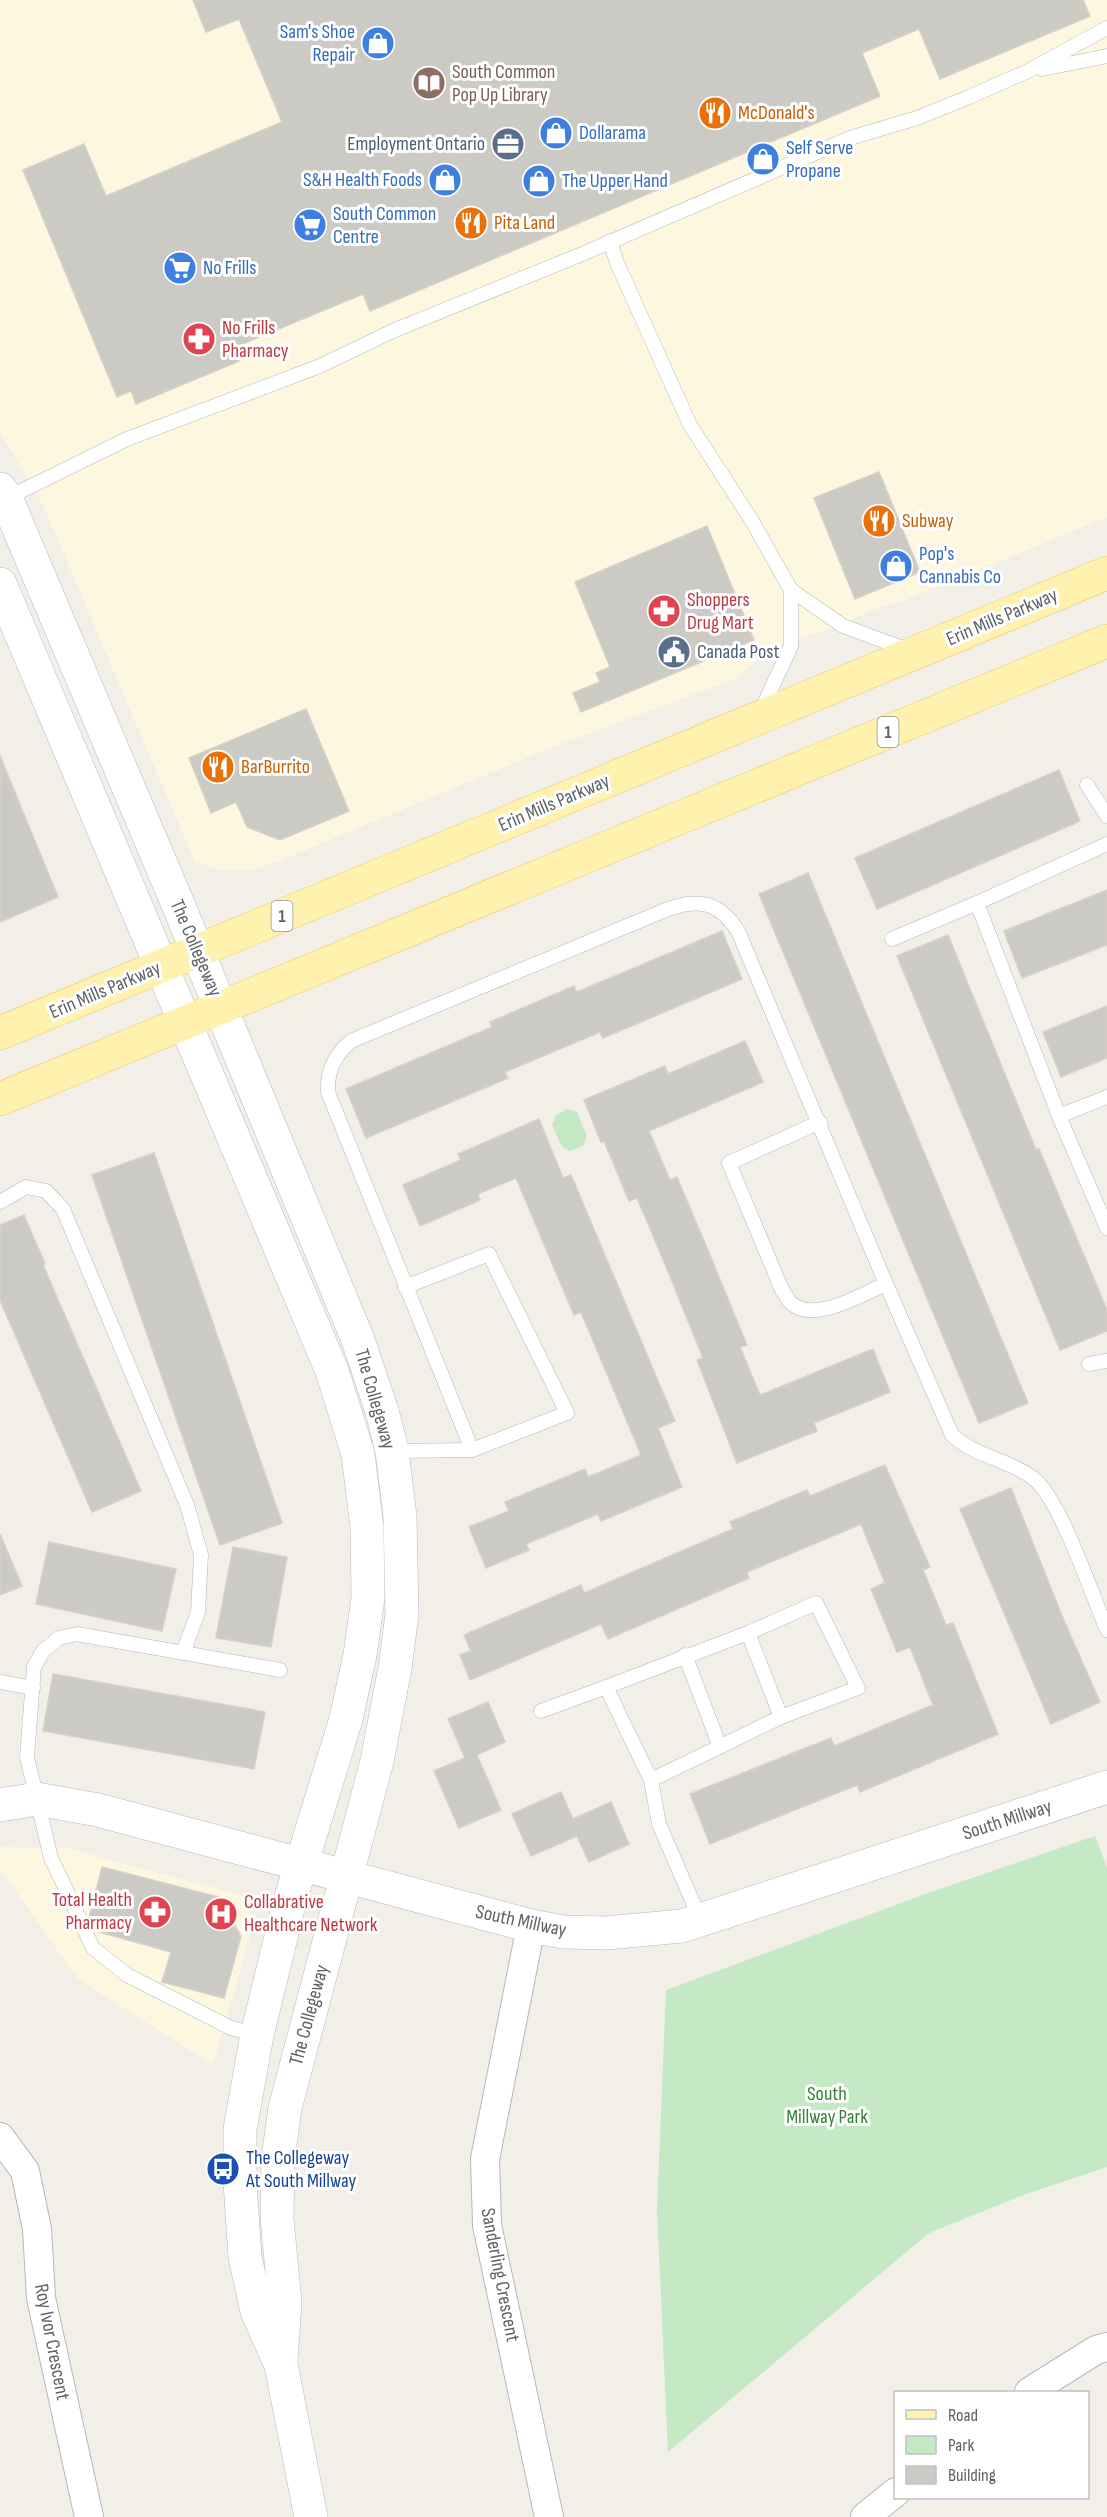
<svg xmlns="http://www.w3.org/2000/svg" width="1107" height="2517" viewBox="0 0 1107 2517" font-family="'Sofia Sans Condensed',sans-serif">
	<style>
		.commercial { fill: #fef7e0 }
		.green { fill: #c5e8c5 }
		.building { fill: #cccac5; stroke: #d6d1c6; stroke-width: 1.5 }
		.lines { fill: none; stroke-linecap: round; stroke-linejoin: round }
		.lane-casing { stroke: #b5b8bc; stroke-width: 15 }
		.street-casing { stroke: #b5b8bc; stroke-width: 30 }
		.secondary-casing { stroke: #b6babf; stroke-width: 34 }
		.primary-casing { stroke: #f2c960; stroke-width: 34 }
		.lane { stroke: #fff; stroke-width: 14 }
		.street { stroke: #fff; stroke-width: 28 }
		.secondary { stroke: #fff; stroke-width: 33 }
		.primary { stroke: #fff2af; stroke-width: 33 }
		.labels { text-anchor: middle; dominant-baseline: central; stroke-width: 6; stroke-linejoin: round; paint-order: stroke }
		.shield { fill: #fff; stroke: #8f9295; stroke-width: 1.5 }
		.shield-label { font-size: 18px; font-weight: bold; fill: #5f6368 }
		.shop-label { font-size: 20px; fill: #366cbe; stroke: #fff; text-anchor: start }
		.education-label { font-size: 20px; fill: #785e54; stroke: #fff; text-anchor: start }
		.food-label { font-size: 20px; fill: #c56008; stroke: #fff; text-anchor: start }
		.service-label { font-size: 20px; fill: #4e5e75; stroke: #fff; text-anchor: end }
		.health-label { font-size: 20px; fill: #be3a42; stroke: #fff; text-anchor: start }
		.street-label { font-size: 20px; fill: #5f6368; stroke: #fff }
		.park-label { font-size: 20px; fill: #348238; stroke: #fff }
		.transit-label { font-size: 20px; fill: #164399; stroke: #fff; text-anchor: start }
	</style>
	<rect width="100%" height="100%" fill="#f1efe8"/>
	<g class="commercial">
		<path d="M0,0H1107V517L903,601L878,608L824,631L765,649L760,657L737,678L543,751L279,861L251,870L234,871L222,870L195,862L43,505L0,432Z"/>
		<path d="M0,1847L66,1848L241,1895L255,1920L213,2065L78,1979L0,1869Z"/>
	</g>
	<g class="green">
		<path d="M567,1109L577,1112L587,1136L583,1146L570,1151L562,1147L552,1125L556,1115Z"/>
		<path d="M1095,1836L1107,1868V2167L1026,2194L929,2233L668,2452L657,2210L666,1990L928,1893Z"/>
	</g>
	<g class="building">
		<path d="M193,0H1083L1090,16L940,79L919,29L862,53L880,96L370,311L363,294L233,348L239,361L136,404L131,391L117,397L23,170L84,144L106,196L282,122L239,19L206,32Z"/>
		<path d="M879,472L920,572L855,599L814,498Z"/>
		<path d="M707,526L754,640L581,712L573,693L600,682L596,673L610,667L575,582Z"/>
		<path d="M306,709L349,811L280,840L247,827L236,802L211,813L189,758Z"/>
		<path d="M0,756L58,897L0,922Z"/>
		<path d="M1059,770L1080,821L877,909L855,858Z"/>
		<path d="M808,873L1028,1403L979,1423L759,894Z"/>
		<path d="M1107,890V945L1022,978L1004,931Z"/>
		<path d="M722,931L742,979L603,1038L600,1032L505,1072L508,1078L366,1138L346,1089L492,1027L490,1022L574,986L577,992Z"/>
		<path d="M948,935L1036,1150L1039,1149L1107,1310V1331L1060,1350L897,956Z"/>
		<path d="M1107,1006V1058L1061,1077L1043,1032Z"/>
		<path d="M745,1041L763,1082L649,1131L670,1180L677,1177L709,1253L747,1345L740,1347L760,1395L873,1349L890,1392L814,1423L817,1431L737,1463L697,1360L703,1358L665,1264L637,1198L629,1201L604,1141L601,1142L584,1100L665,1066L668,1074Z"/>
		<path d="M539,1119L563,1178L571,1175L675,1421L658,1428L682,1487L601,1521L598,1514L526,1544L529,1550L486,1568L469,1527L509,1511L505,1502L585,1469L588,1477L641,1455L581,1312L574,1315L516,1178L478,1194L480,1200L420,1226L403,1185L461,1160L458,1154Z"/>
		<path d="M154,1153L282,1523L220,1545L92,1175Z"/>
		<path d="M24,1215L45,1264L43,1265L141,1491L92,1512L0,1300V1225Z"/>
		<path d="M885,1465L930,1567L923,1570L946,1625L953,1623L998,1734L860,1792L857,1785L710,1844L690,1794L831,1738L834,1746L933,1705L910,1647L897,1652L871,1589L885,1583L861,1524L747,1572L749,1578L608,1639L601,1624L470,1680L460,1655L471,1651L464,1635L581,1585L584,1593L733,1529L730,1522L807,1490L810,1496Z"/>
		<path d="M1011,1488L1062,1616L1100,1702L1051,1724L960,1509Z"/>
		<path d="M0,1534L22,1586L0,1595Z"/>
		<path d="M49,1542L176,1569L162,1631L36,1604Z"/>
		<path d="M233,1547L287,1557L271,1647L216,1638Z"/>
		<path d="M53,1674L265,1712L254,1769L43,1731Z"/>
		<path d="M488,1702L505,1742L477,1755L501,1810L459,1828L434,1771L465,1758L448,1719Z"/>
		<path d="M561,1792L573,1819L611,1802L629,1844L589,1862L577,1836L531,1856L512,1814Z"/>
		<path d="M102,1867L218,1897L241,1936L224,1998L162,1982L171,1952L96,1931L89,1918Z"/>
	</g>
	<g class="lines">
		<defs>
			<g id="lane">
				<path d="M1042,69L1107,56"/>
				<path d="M610,241L617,263L690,425L752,521L791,590L843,626L908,650"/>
				<path d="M5,499L127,439L320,366L395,330L587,252L850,138L917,118L969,97L1028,71L1107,28"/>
				<path d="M760,713L791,646V590"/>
				<path d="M1087,785L1107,816"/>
				<path d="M892,939L977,903"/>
				<path d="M1107,1097L1059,1116L1107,1228"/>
				<path d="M1059,1116L977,903L1107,844"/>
				<path d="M820,1122L729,1163L782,1290C785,1293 787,1299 790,1302C812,1325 862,1294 886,1284"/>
				<path d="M0,1202L26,1187L46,1191L63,1209L187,1505L201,1555L198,1612L183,1653"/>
				<path d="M405,1287L489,1254L567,1413L472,1450"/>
				<path d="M1089,1364L1107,1361"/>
				<path d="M390,1451L472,1450L328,1092C327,1070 335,1055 351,1041L668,909C699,898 719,902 738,931L886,1284L952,1435C976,1457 1008,1459 1033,1478C1060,1498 1092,1595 1107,1630"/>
				<path d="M748,1633L781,1717"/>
				<path d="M685,1655L720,1747"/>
				<path d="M0,1682L33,1688"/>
				<path d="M541,1711L606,1687"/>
				<path d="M651,1780L781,1717L858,1688L816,1603L748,1633L606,1687L651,1780L659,1824L700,1919"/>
				<path d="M257,2035L231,2028L127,1975L93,1948L62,1881L51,1858L27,1757L34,1667L43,1651L59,1638L77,1634L280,1670"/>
			</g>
			<g id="street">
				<path d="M531,1926L485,2159L487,2225L549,2517"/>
				<path d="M0,2137L25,2171L37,2229L41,2298L89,2517"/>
				<path d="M1029,2392L1096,2350L1107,2347"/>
				<path d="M865,2517L896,2492"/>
			</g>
			<g id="secondary">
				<path d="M0,489L6,498L177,902L358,1340L382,1411L392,1451L400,1517L402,1614L395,1668L377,1761L285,2108L278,2159L277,2219L285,2302L281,2361"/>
				<path d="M0,584L332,1371L358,1454L367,1527L368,1598L360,1655L346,1719L289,1904L257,2035L240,2129V2182L245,2257L257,2311L281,2365L311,2517"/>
				<path d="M0,1805L37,1799L98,1810L531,1926L564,1932L606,1933L682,1926L1107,1787"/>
			</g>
			<g id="primary">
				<path d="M0,1033L1107,573"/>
				<path d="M0,1099L1107,641"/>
			</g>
		</defs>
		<use href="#lane" class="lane-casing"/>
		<use href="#street" class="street-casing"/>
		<use href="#secondary" class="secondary-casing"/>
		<use href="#primary" class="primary-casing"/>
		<use href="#lane" class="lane"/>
		<use href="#street" class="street"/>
		<use href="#secondary" class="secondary"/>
		<use href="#primary" class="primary"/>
	</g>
	<defs>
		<symbol id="shop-disc" viewBox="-11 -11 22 22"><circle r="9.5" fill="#3f7fe0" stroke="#fff"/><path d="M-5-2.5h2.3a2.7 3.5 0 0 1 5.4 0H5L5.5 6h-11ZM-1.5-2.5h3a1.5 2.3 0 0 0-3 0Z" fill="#fff"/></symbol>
		<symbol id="library-disc" viewBox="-11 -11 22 22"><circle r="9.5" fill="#8d6e63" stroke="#fff"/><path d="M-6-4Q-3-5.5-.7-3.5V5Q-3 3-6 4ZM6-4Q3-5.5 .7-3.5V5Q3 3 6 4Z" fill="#fff"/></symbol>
		<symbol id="restaurant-disc" viewBox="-11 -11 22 22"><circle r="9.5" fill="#e8710a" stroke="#fff"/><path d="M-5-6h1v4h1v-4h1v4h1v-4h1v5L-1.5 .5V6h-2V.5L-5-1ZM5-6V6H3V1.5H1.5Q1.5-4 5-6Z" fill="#fff"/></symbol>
		<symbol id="office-disc" viewBox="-11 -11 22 22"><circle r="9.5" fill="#5c6f8a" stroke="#fff"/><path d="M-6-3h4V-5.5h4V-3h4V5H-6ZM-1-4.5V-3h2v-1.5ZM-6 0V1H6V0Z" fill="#fff"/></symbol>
		<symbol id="supermarket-disc" viewBox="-11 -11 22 22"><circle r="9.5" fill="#3f7fe0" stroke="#fff"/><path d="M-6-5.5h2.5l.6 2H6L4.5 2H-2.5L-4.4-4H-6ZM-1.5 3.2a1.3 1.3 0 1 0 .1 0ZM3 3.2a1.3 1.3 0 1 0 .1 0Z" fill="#fff"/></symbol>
		<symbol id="pharmacy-disc" viewBox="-11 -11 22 22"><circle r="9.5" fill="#e0444e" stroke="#fff"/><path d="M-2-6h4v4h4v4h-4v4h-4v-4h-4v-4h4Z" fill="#fff"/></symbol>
		<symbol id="civic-disc" viewBox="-11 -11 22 22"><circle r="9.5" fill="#5c6f8a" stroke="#fff"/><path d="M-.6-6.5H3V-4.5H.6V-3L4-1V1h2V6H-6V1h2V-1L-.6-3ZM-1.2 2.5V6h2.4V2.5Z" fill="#fff"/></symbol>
		<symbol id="hospital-disc" viewBox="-11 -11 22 22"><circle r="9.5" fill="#e0444e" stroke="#fff"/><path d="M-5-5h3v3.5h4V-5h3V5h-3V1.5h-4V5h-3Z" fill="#fff"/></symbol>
		<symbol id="bus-disc" viewBox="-11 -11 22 22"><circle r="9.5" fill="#1a4fb4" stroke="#fff"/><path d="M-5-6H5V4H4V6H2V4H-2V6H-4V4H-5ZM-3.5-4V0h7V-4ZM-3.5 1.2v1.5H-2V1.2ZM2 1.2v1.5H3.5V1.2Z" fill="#fff"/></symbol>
	</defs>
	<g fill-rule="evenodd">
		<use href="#shop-disc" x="359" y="24" width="38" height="38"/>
		<use href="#library-disc" x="410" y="64" width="38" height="38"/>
		<use href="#restaurant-disc" x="696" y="94" width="38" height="38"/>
		<use href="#shop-disc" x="537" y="114" width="38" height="38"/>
		<use href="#office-disc" x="489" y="125" width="38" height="38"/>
		<use href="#shop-disc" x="744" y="140" width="38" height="38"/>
		<use href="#shop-disc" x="426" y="161" width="38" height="38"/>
		<use href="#shop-disc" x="520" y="162" width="38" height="38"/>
		<use href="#restaurant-disc" x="452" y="204" width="38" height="38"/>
		<use href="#supermarket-disc" x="291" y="206" width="38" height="38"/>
		<use href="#supermarket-disc" x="161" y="249" width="38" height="38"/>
		<use href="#pharmacy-disc" x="180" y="320" width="38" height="38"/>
		<use href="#restaurant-disc" x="860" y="502" width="38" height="38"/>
		<use href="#shop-disc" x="877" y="547" width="38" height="38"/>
		<use href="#pharmacy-disc" x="645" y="592" width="38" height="38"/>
		<use href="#civic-disc" x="655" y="633" width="38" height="38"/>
		<use href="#restaurant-disc" x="199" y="748" width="38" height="38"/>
		<use href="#pharmacy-disc" x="136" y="1893" width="38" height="38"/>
		<use href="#hospital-disc" x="202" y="1895" width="38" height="38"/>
		<use href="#bus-disc" x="204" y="2150" width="38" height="38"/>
	</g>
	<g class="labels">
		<g class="shield">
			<rect x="877.5" y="717" width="21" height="30" rx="4.5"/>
			<rect x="271.5" y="901" width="21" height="30" rx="4.5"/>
		</g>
		<g class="shield-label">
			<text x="888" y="732">1</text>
			<text x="282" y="916">1</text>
		</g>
		<g class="shop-label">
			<text x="355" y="32" text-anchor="end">Sam's Shoe<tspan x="355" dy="23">Repair</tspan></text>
			<text x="579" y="133">Dollarama</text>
			<text x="786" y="148">Self Serve<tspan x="786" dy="23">Propane</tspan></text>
			<text x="422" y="180" text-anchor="end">S&amp;H Health Foods</text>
			<text x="562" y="181">The Upper Hand</text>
			<text x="333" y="214">South Common<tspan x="333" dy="23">Centre</tspan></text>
			<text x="203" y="268">No Frills</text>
			<text x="919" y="554">Pop's<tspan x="919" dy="23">Cannabis Co</tspan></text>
		</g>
		<g class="education-label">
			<text x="452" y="72">South Common<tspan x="452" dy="23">Pop Up Library</tspan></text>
		</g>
		<g class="food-label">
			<text x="738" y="113">McDonald's</text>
			<text x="494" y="223">Pita Land</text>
			<text x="902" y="521">Subway</text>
			<text x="241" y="767">BarBurrito</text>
		</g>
		<g class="service-label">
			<text x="485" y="144">Employment Ontario</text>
			<text x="697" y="652" text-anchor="start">Canada Post</text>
		</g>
		<g class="health-label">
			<text x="222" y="328">No Frills<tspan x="222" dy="23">Pharmacy</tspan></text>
			<text x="687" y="600">Shoppers<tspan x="687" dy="23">Drug Mart</tspan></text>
			<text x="132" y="1900" text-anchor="end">Total Health<tspan x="132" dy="23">Pharmacy</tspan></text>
			<text x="244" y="1902">Collabrative<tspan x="244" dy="23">Healthcare Network</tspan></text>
		</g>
		<g class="street-label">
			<text transform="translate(1002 617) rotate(-23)">Erin Mills Parkway</text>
			<text transform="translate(554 803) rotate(-23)">Erin Mills Parkway</text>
			<text transform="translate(196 948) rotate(67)">The Collegeway</text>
			<text transform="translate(105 990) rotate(-23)">Erin Mills Parkway</text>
			<text transform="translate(375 1399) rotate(74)">The Collegeway</text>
			<text transform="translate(1007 1820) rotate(-18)">South Millway</text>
			<text transform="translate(521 1921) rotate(12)">South Millway</text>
			<text transform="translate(309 2015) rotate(-75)">The Collegeway</text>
			<text transform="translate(500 2275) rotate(79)">Sanderling Crescent</text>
			<text transform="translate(52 2342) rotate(79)">Roy Ivor Crescent</text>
		</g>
		<g class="park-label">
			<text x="827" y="2094">South<tspan x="827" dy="23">Millway Park</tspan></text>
		</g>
		<g class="transit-label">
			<text x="246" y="2158">The Collegeway<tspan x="246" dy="23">At South Millway</tspan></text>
		</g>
	</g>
	<rect x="894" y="2391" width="195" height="108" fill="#ffffff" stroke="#bfc1c3" stroke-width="1.5"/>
	<rect x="906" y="2410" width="30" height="9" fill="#fff2af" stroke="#bfc1c3" stroke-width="1.5"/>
	<text x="948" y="2421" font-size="18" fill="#5f6368">Road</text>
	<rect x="906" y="2436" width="30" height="18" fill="#c5e8c5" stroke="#bfc1c3" stroke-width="1.5"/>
	<text x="948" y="2451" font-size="18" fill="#5f6368">Park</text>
	<rect x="906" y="2466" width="30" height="18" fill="#cccac5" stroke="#bfc1c3" stroke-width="1.5"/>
	<text x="948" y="2481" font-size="18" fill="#5f6368">Building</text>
</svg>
